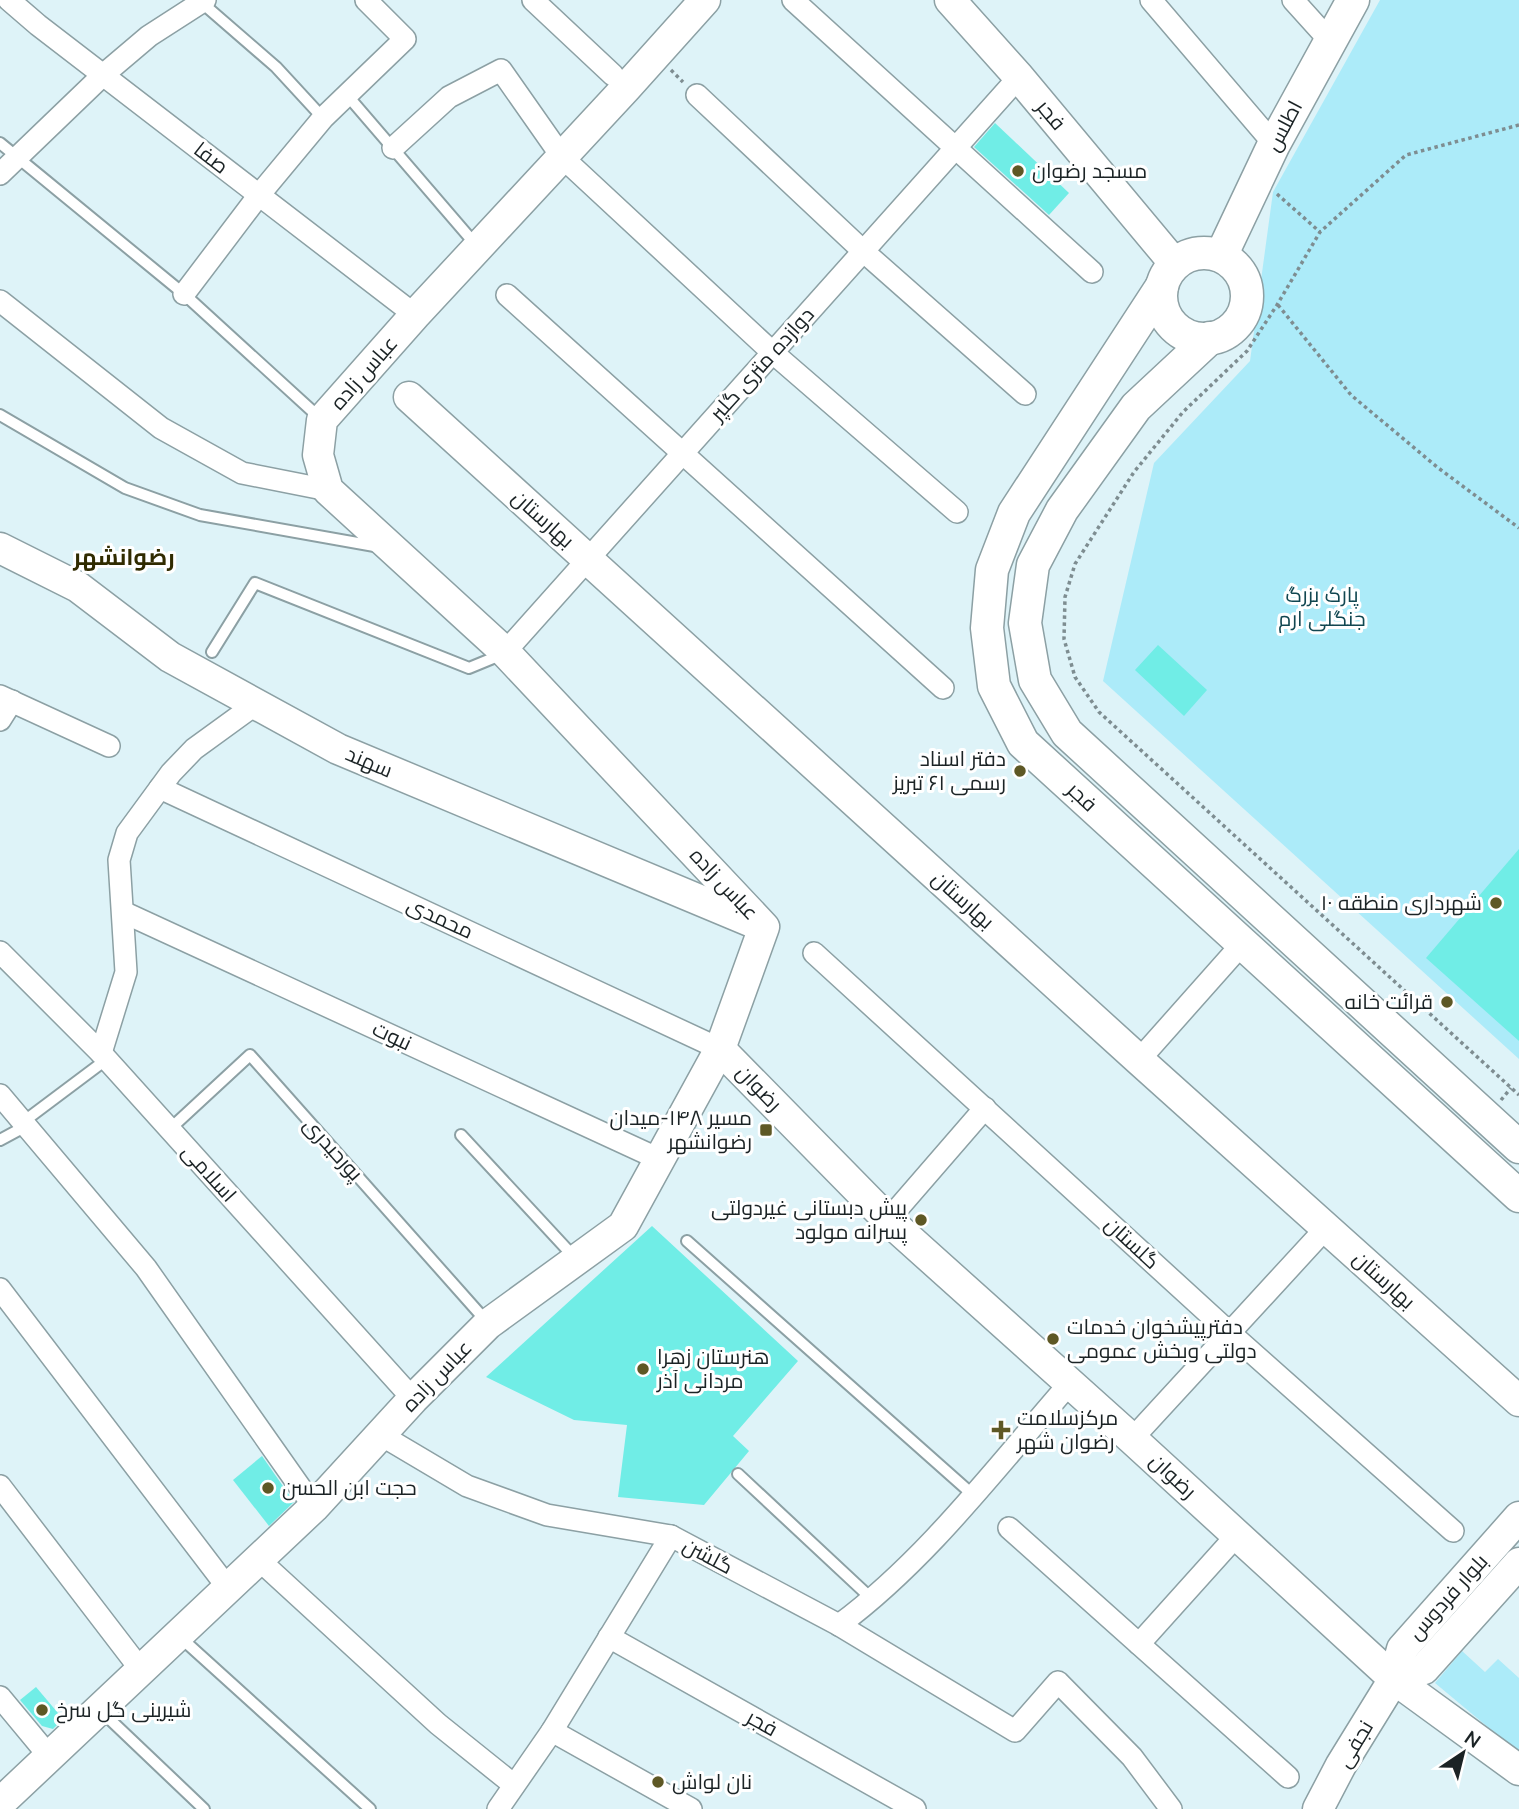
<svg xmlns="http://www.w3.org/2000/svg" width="1519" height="1809" viewBox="0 0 1519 1809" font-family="'Nunito Sans',Cairo,sans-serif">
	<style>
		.green { fill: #acebf9 }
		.building { fill: #70ede6 }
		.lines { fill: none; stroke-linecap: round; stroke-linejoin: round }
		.lane-casing { stroke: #8ca0a4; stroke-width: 14 }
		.street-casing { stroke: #8ca0a4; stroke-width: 24 }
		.secondary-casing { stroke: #8ca0a4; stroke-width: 33 }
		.primary-casing { stroke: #8ca0a4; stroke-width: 35 }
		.path { stroke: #7e8d91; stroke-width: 3.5; stroke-dasharray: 3.5 3.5; stroke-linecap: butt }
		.lane { stroke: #fff; stroke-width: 10 }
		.street { stroke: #fff; stroke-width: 21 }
		.secondary { stroke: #fff; stroke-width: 30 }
		.primary { stroke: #fff; stroke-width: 32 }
		.poi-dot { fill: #5e5825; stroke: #fff; stroke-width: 2.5 }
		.labels { text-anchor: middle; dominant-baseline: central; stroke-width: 6; stroke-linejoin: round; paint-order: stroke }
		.street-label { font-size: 21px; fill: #1b2325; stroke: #fff }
		.poi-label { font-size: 21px; fill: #1b2325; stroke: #fff; text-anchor: start }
		.park-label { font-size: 21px; fill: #114751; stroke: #fff }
		.neighbourhood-label { font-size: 23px; font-weight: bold; fill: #302b00; stroke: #fff }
	</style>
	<rect width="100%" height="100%" fill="#def3f8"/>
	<g class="green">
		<path d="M1380,0H1519V1059L1103,681L1154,463L1250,361L1273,192Z"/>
		<path d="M1462,1651L1485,1672L1498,1659L1519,1678V1753L1435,1683Z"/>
	</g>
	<g class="building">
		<path d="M995,123L1069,193L1049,215L974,147Z"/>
		<path d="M1158,645L1207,690L1184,716L1135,670Z"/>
		<path d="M1519,849V1041L1426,958Z"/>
		<path d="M652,1226L798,1361L733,1436L749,1451L704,1505L618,1497L627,1425L574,1420L486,1377Z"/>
		<path d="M262,1456L294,1502L269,1526L233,1480Z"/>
		<path d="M36,1687L63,1719L53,1729L42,1726L20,1700Z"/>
	</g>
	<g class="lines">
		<defs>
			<g id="lane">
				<path d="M201,2L276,67L323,118"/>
				<path d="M347,95L476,245"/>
				<path d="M0,143L184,294L321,419"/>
				<path d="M0,415L125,488L200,515L380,547"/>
				<path d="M212,652L255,583L469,668L503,654"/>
				<path d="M23,1122L107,1059"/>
				<path d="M170,1129L250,1055L487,1322"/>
				<path d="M461,1135L575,1258"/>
				<path d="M0,1140L26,1126"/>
				<path d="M687,1241L972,1494"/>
				<path d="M738,1474L873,1600"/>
				<path d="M180,1637L370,1809"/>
				<path d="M101,1711L204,1809"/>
			</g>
			<g id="street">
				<path d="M9,0L38,25L415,315"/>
				<path d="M533,0L613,75"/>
				<path d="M793,0L1092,272"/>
				<path d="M1151,0L1274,144"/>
				<path d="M1293,0L1330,41"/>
				<path d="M697,95L863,251L1025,394"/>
				<path d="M393,148L449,97L501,70L562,157L772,352L957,512"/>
				<path d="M0,174L103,75L149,36L205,0"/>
				<path d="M184,294L259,195L323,118L405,39L366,0"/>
				<path d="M507,295L943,688"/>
				<path d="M0,301L161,428L242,473L328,490"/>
				<path d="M505,652L1019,77"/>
				<path d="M0,696L109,746"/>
				<path d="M0,720L12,701"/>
				<path d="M160,788L720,1049"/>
				<path d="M123,912L661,1160"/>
				<path d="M0,952L101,1053L413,1399"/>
				<path d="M814,953L1230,1333L1453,1531"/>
				<path d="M101,1053L126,972L119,860L127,833L171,773L194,749L256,704"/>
				<path d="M1139,1060L1242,944"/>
				<path d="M0,1095L146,1268L314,1507"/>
				<path d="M888,1220L985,1108"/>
				<path d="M0,1289L228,1588"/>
				<path d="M381,1435L467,1486L547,1515L671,1536L839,1625L1015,1731L1058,1682L1132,1757L1171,1809"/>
				<path d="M1132,1439L1326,1228"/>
				<path d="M0,1486L141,1670"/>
				<path d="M1009,1528L1288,1777"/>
				<path d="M258,1559L438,1724L514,1785"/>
				<path d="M839,1625C927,1560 998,1465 1070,1383"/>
				<path d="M609,1637L915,1809"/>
				<path d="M1139,1644L1237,1535"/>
				<path d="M0,1697L49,1756"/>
				<path d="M552,1731L691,1809"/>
				<path d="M498,1809L552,1731L671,1536"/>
			</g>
			<g id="secondary">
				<path d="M950,0L1019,77L1175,264"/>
				<path d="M409,397L1139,1060L1519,1401"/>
				<path d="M0,548L78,587L170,657L338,749L752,922"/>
				<path d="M720,1049L888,1220L1132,1439L1394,1679L1519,1770"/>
				<path d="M1394,1679L1424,1669L1519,1563"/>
				<path d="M0,1803L314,1507L413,1399L488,1324L623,1226L720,1049L764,927L505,652L328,490L318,455L322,420L415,315L626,88L705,0"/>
				<path d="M1318,1809L1341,1765L1394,1679L1402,1649L1519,1517"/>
			</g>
			<g id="primary">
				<circle cx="1204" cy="296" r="43"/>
				<path d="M1221,256L1274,144L1353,0"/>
				<path d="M1162,286L1014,513L992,570L987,628L994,686L1023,743L1519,1196"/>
				<path d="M1210,338L1136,407L1062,510L1033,565L1025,623L1035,680L1067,733L1519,1147"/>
			</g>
		</defs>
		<use href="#lane" class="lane-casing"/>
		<use href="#street" class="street-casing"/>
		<use href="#secondary" class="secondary-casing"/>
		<use href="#primary" class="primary-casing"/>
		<g class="path">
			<path d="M671,70L683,82"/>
			<path d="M1519,125L1406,155L1320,232L1277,305L1247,351L1183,412L1134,472L1075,564L1065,597L1064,639L1075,677L1099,712L1519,1095"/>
			<path d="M1277,194L1320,232"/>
			<path d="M1278,305L1351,395L1437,467L1519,528"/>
			<path d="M1501,1100L1511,1088"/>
		</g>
		<use href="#lane" class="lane"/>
		<use href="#street" class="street"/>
		<use href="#secondary" class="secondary"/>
		<use href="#primary" class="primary"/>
	</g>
	<g class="poi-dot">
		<circle cx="1018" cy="171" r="7"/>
		<circle cx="1020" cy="771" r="7"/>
		<circle cx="1496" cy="903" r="7"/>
		<circle cx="1447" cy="1002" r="7"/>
		<rect x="759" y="1123" width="14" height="14" rx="3.5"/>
		<circle cx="921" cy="1220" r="7"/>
		<circle cx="1053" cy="1339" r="7"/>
		<circle cx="643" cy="1369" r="7"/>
		<path d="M997.5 1419.5h7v7h7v7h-7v7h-7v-7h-7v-7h7z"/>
		<circle cx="268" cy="1488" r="7"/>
		<circle cx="42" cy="1710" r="7"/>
		<circle cx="658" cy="1782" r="7"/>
	</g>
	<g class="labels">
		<g class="street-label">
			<text transform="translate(1051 115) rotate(50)">فجر</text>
			<text transform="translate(1284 126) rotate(-62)">اطلس</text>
			<text transform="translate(211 158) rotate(38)">صفا</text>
			<text transform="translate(762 364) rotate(-48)">دوازده متری گلپر</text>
			<text transform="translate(364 373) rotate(-49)">عباس زاده</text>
			<text transform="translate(543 519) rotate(42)">بهارستان</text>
			<text transform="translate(369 762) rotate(23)">سهند</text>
			<text transform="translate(1082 797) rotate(43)">فجر</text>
			<text transform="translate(724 884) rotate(47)">عباس زاده</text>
			<text transform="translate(963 900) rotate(42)">بهارستان</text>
			<text transform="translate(440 918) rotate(25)">محمدی</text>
			<text transform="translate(392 1036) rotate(25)">نبوت</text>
			<text transform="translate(759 1088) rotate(46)">رضوان</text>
			<text transform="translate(333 1149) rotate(48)">پورحیدری</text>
			<text transform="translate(209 1173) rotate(48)">اسلامی</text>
			<text transform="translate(1132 1243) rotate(43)">گلستان</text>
			<text transform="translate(1384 1280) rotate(42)">بهارستان</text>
			<text transform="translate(437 1376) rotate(-46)">عباس زاده</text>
			<text transform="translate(1173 1476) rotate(43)">رضوان</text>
			<text transform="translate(708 1556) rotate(28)">گلشن</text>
			<text transform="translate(1448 1597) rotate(-48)">بلوار فردوس</text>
			<text transform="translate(762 1723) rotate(29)">فجر</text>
			<text transform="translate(1355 1744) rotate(-59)">نجفی</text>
		</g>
		<g class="poi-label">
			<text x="1032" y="171">مسجد رضوان</text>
			<text x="1006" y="759" text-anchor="end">دفتر اسناد<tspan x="1006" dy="24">رسمی ۶۱ تبریز</tspan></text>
			<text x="1482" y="903" text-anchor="end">شهرداری منطقه ۱۰</text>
			<text x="1433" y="1002" text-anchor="end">قرائت خانه</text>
			<text x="752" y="1118" text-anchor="end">مسیر ۱۴۸-میدان<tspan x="752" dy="24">رضوانشهر</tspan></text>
			<text x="907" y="1208" text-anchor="end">پیش دبستانی غیردولتی<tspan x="907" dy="24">پسرانه مولود</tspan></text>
			<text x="1067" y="1327">دفترپیشخوان خدمات<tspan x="1067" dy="24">دولتی وبخش عمومی</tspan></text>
			<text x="657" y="1357">هنرستان زهرا<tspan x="657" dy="24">مردانی آذر</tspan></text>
			<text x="1017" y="1418">مرکزسلامت<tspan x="1017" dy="24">رضوان شهر</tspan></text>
			<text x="282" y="1488">حجت ابن الحسن</text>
			<text x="56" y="1710">شیرینی گل سرخ</text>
			<text x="672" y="1782">نان لواش</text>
		</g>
		<g class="park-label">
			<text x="1322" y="595">پارک بزرگ<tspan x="1322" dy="24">جنگلی ارم</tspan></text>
		</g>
		<g class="neighbourhood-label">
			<text x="124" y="557">رضوانشهر</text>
		</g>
	</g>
	<g transform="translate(1463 1753) rotate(35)" stroke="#ffffff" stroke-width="5" paint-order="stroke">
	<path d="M0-5L12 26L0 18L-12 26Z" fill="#1b2325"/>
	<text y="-10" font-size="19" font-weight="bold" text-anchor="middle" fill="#1b2325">N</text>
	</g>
</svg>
